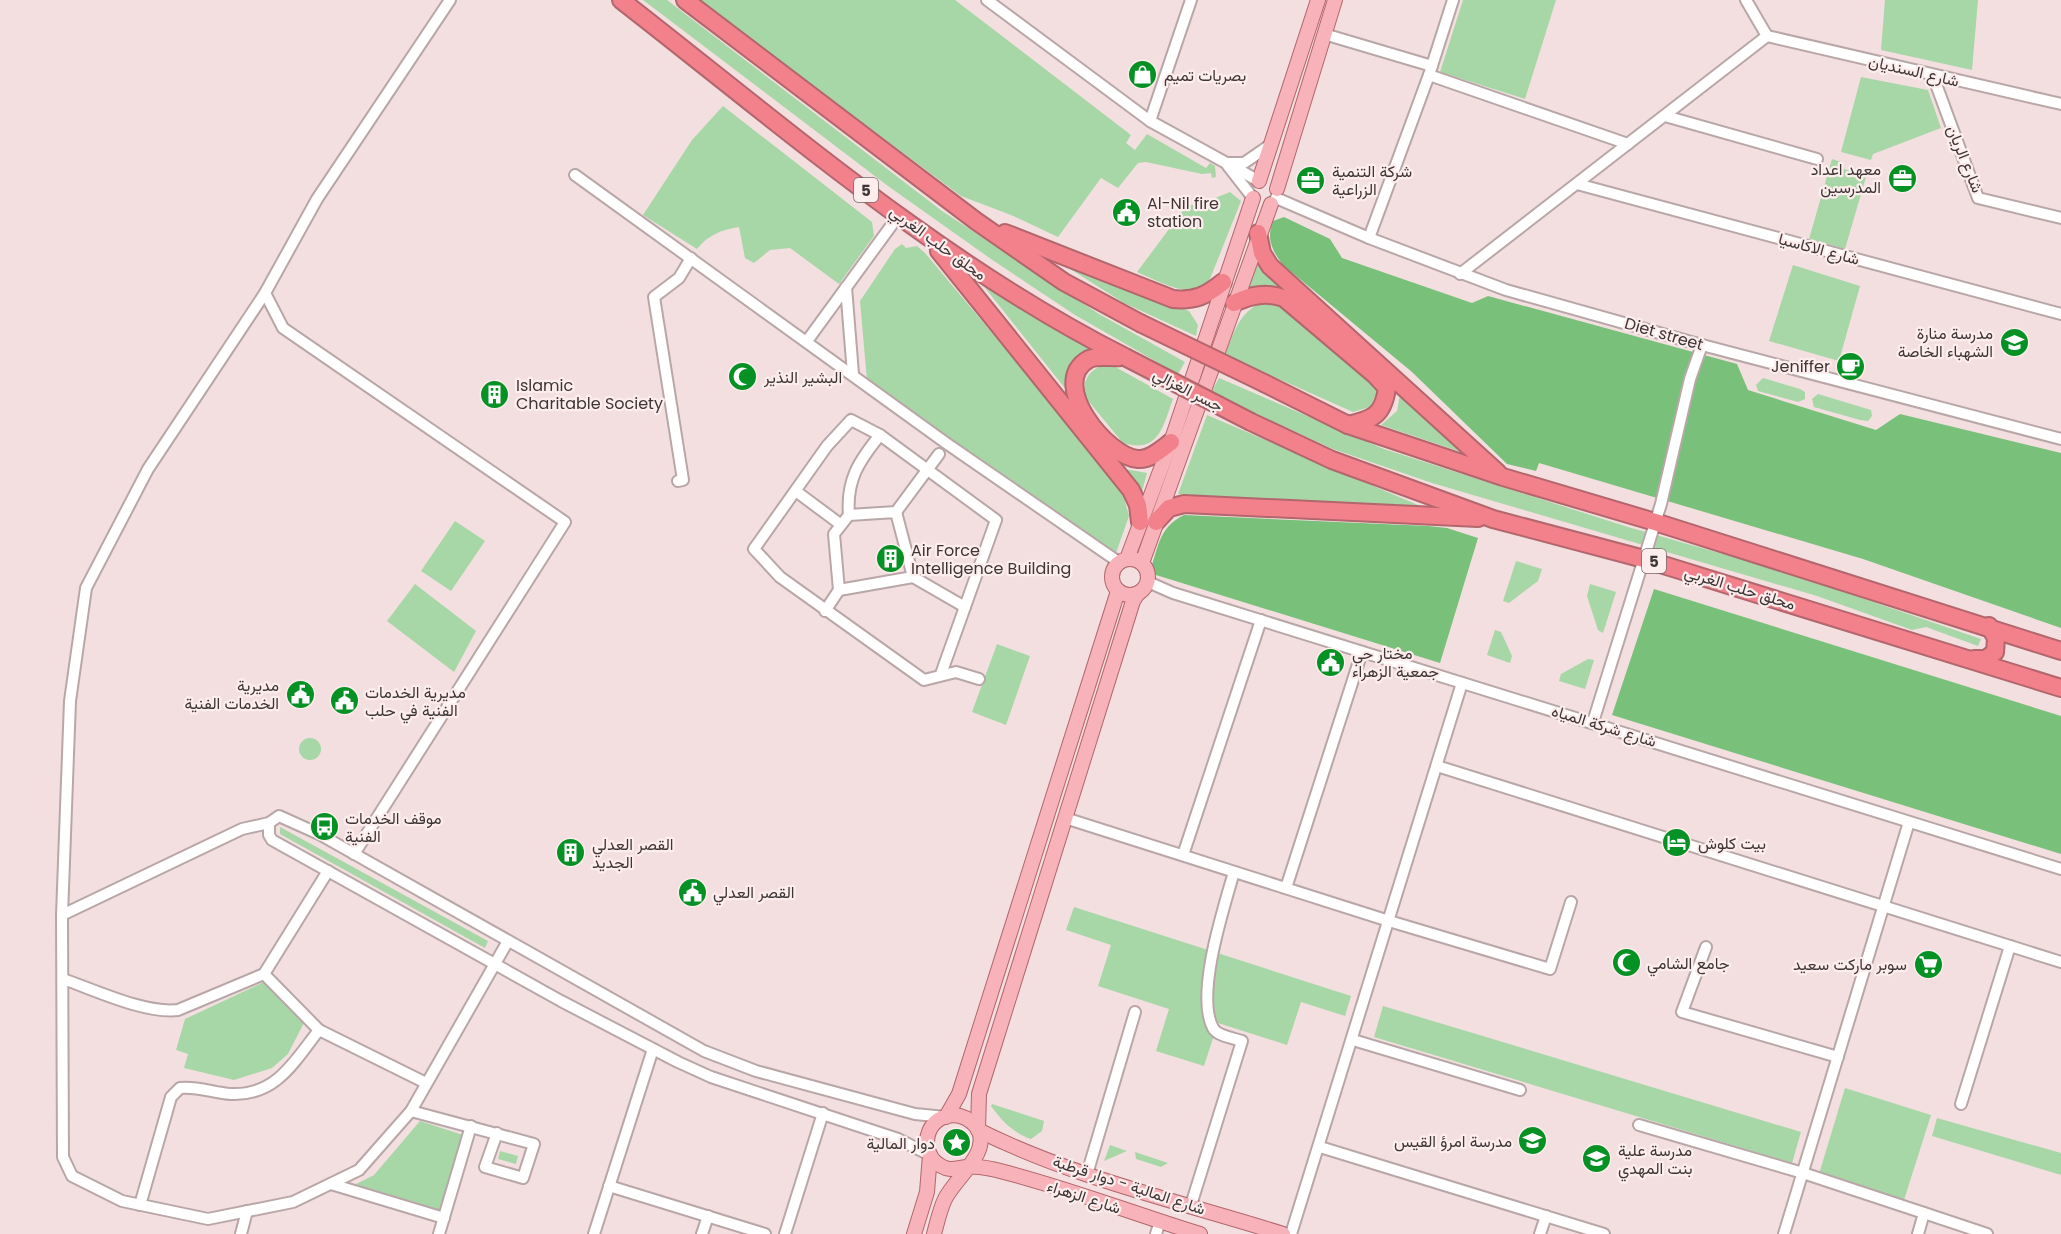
<svg xmlns="http://www.w3.org/2000/svg" width="2061" height="1234" viewBox="0 0 2061 1234" font-family="Poppins,Vazirmatn,sans-serif">
	<style>
		.green { fill: #a7d7a7 }
		.forest { fill: #79c07b }
		.lines { fill: none; stroke-linecap: round; stroke-linejoin: round }
		.minor-casing { stroke: #b9a7a7; stroke-width: 14 }
		.major-casing { stroke: #b3666d; stroke-width: 16 }
		.highway-casing { stroke: #b3666d; stroke-width: 20 }
		.minor { stroke: #fff; stroke-width: 10 }
		.major { stroke: #f7b3b9; stroke-width: 14 }
		.highway { stroke: #f2818b; stroke-width: 16 }
		.highway-bridge-casing { stroke: #b3666d; stroke-width: 20; stroke-linecap: butt }
		.highway-bridge { stroke: #f2818b; stroke-width: 16 }
		.labels { text-anchor: middle; dominant-baseline: central; stroke-width: 4.5; stroke-linejoin: round; paint-order: stroke }
		.shield { fill: #fdeded; stroke: #776c6d; stroke-width: 1.5 }
		.shield-label { font-size: 15px; font-weight: bold; fill: #3d3536 }
		.street-label { font-size: 16px; fill: #3d3536; stroke: #fdeded }
		.poi-label { font-size: 16px; fill: #3d3536; stroke: #fdeded; text-anchor: start }
	</style>
	<rect width="100%" height="100%" fill="#f3dfdf"/>
	<g class="green">
		<path d="M643,0H667L942,211L1099,314L1185,362L1178,374L1075,315L991,259L888,186Z"/>
		<path d="M698,0H955L1131,135L1126,143L1135,150L1147,134L1206,168L1210,163L1215,166L1216,177L1212,178L1211,173L1202,174L1146,162L1138,163L1118,188L1101,178L1058,237L1011,215L961,196Z"/>
		<path d="M1463,0H1556L1525,99L1440,72Z"/>
		<path d="M1885,0H1978L1972,70L1881,50Z"/>
		<path d="M1861,77L1928,90L1941,128L1873,154L1871,160L1841,152Z"/>
		<path d="M723,106L872,222L874,236L839,284L790,248L770,250L754,263L745,258L739,227C721,230 708,235 697,249L643,215L692,140Z"/>
		<path d="M1832,159L1841,162L1840,168L1855,172L1857,167L1868,170L1845,249L1809,239Z"/>
		<path d="M1230,192L1241,201L1208,284C1186,299 1159,281 1137,272L1187,205H1198Z"/>
		<path d="M902,244L906,248L917,246L925,253L1121,487L1129,516L1116,553L867,381L860,301L895,249Z"/>
		<path d="M1034,246L1189,311L1198,325L1196,336L1124,303Z"/>
		<path d="M1259,258L1286,290L1247,293Z"/>
		<path d="M1793,265L1860,286L1839,361L1769,341Z"/>
		<path d="M978,279L1092,351L1068,392Z"/>
		<path d="M1268,300L1282,301L1374,383L1377,392L1370,407L1353,412L1225,355C1235,330 1240,309 1268,300Z"/>
		<path d="M1110,364L1173,399C1163,426 1159,454 1123,443L1085,397C1081,378 1093,366 1110,364Z"/>
		<path d="M1219,378L1384,449L1628,527L1786,572L1981,639L1978,646L1926,627L1912,630L1817,596L1432,483L1333,449L1211,393Z"/>
		<path d="M1763,378L1800,389L1805,392V399L1798,402L1758,391L1756,385Z"/>
		<path d="M1401,389L1470,455L1381,425L1397,411Z"/>
		<path d="M1818,394L1871,410L1872,416L1868,421L1860,420L1814,407L1812,399Z"/>
		<path d="M1207,415L1425,508L1178,494Z"/>
		<path d="M1125,469L1147,473L1140,499Z"/>
		<path d="M455,521L485,541L451,591L421,571Z"/>
		<path d="M1516,561L1542,569L1538,581L1509,603L1503,601Z"/>
		<path d="M415,584L476,631L454,672L387,621Z"/>
		<path d="M1590,584L1616,592L1603,633L1598,630L1587,596Z"/>
		<path d="M1495,630L1501,632L1512,656L1510,663L1487,655Z"/>
		<path d="M997,644L1030,656L1006,725L972,712Z"/>
		<path d="M1588,659L1594,660L1585,689L1559,681L1561,674Z"/>
		<circle cx="310" cy="749" r="11"/>
		<path d="M280,827L488,941L485,948L280,834Z"/>
		<path d="M1074,907L1351,996L1345,1016L1301,1002L1287,1045L1218,1023L1204,1066L1156,1051L1169,1009L1098,986L1111,945L1066,930Z"/>
		<path d="M264,982L310,1011L288,1054L272,1068L234,1080L184,1068L188,1054L176,1050L185,1019Z"/>
		<path d="M1383,1006L1801,1132L1792,1163L1374,1037Z"/>
		<path d="M1845,1088L1931,1115L1904,1200L1819,1174Z"/>
		<path d="M992,1104L1044,1121L1042,1131L1031,1139C1012,1132 1003,1122 991,1106Z"/>
		<path d="M1937,1118L2061,1153V1175L1932,1136Z"/>
		<path d="M420,1121L469,1137L446,1210L438,1212L350,1187L374,1175Z"/>
		<path d="M1110,1145L1127,1151L1104,1161Z"/>
		<path d="M500,1151L518,1156L516,1164L498,1159Z"/>
		<path d="M1135,1152L1168,1163L1161,1167L1136,1159Z"/>
	</g>
	<g class="forest">
		<path d="M1284,217L1330,239L1342,258L1472,303L1488,296L1737,364L1748,390L1876,430L1900,414L2061,453V628L1863,559L1539,463L1536,471L1507,464L1412,372L1283,265C1272,251 1266,238 1273,221Z"/>
		<path d="M1184,515L1428,526L1447,528L1478,538L1440,663L1156,575L1151,568C1159,544 1160,527 1184,515Z"/>
		<path d="M1654,589L2061,716V854L1612,715Z"/>
	</g>
	<g class="lines">
		<defs>
			<g id="minor">
				<path d="M987,0L1150,121L1259,181"/>
				<path d="M1324,34L1432,66"/>
				<path d="M1767,36L2061,104"/>
				<path d="M1429,75L1628,144"/>
				<path d="M1933,76L1978,198L2061,218"/>
				<path d="M1665,116L1817,159"/>
				<path d="M1150,121L1191,0"/>
				<path d="M1229,163H1244L1270,145"/>
				<path d="M1228,166L1253,198"/>
				<path d="M575,175L946,443L1120,563"/>
				<path d="M1577,184L2061,314"/>
				<path d="M1276,198L1369,238L1506,290L1702,345L2061,439"/>
				<path d="M1369,238L1429,75L1453,0"/>
				<path d="M1460,274L1767,36L1746,0"/>
				<path d="M846,287L853,374"/>
				<path d="M265,293L283,328L565,522L354,854"/>
				<path d="M807,341L899,215"/>
				<path d="M678,481L683,480L654,297L679,278L691,258"/>
				<path d="M797,492L840,524"/>
				<path d="M896,512L913,577L839,590L834,534L849,515Z"/>
				<path d="M896,512L939,454"/>
				<path d="M849,515C846,480 859,461 880,435"/>
				<path d="M913,577L965,607"/>
				<path d="M1148,582L1173,593L2061,869"/>
				<path d="M825,611L839,590"/>
				<path d="M941,674L996,520L880,435L851,420L827,446L754,549L780,577L924,680L956,672L979,679"/>
				<path d="M1593,722L1661,504L1690,379L1702,345"/>
				<path d="M1437,766L2061,962"/>
				<path d="M1065,818L1389,921L1550,969L1571,902"/>
				<path d="M269,823L242,829L62,915L70,701L86,588L148,469L265,293L317,199L450,0"/>
				<path d="M1183,855L1261,620"/>
				<path d="M1286,888L1362,652"/>
				<path d="M62,915L63,1157L72,1176L122,1201L208,1219L293,1202L359,1170L411,1111L508,941"/>
				<path d="M1706,947L1682,1012L1838,1057"/>
				<path d="M264,974L328,871"/>
				<path d="M63,979C95,990 145,1014 178,1010L264,974L319,1030"/>
				<path d="M1353,1040L1520,1090"/>
				<path d="M1961,1104L2010,946"/>
				<path d="M411,1111L534,1144L523,1178L485,1167L497,1133"/>
				<path d="M1639,1125L1803,1173L1924,1213L1918,1234"/>
				<path d="M1320,1147L1604,1234"/>
				<path d="M930,1155L898,1139L711,1077L678,1062L561,1001L272,840L269,835V823L279,816L319,834L704,1051L756,1071L915,1114L945,1117"/>
				<path d="M1087,1174L1135,1012"/>
				<path d="M331,1184L444,1218"/>
				<path d="M609,1186L765,1234"/>
				<path d="M140,1205L171,1097L180,1088C197,1086 214,1093 231,1094C276,1096 294,1062 319,1030L426,1083"/>
				<path d="M1191,1205L1242,1041C1233,1038 1217,1036 1213,1028C1195,995 1224,907 1234,872"/>
				<path d="M1924,1213L1987,1234"/>
				<path d="M241,1234L247,1211"/>
				<path d="M439,1234L471,1126"/>
				<path d="M594,1234L653,1049"/>
				<path d="M702,1234L708,1216"/>
				<path d="M785,1234L823,1113"/>
				<path d="M1156,1234L1160,1221"/>
				<path d="M1291,1234L1462,683"/>
				<path d="M1540,1234L1546,1216"/>
				<path d="M1784,1234L1909,822"/>
			</g>
			<g id="major">
				<path d="M1259,181L1318,0"/>
				<path d="M1277,189L1335,0"/>
				<path d="M1127,559L1171,442L1253,198"/>
				<circle cx="1130" cy="577" r="18"/>
				<path d="M1142,563L1271,204"/>
				<path d="M1138,593L1133,601L979,1094L978,1130C1074,1178 1181,1202 1283,1234"/>
				<path d="M946,1117L959,1094L1118,591"/>
				<path d="M914,1234L927,1192L930,1155"/>
				<path d="M934,1234C937,1223 940,1209 945,1199C955,1178 991,1153 978,1129C974,1123 967,1118 960,1116C953,1114 944,1116 938,1120C922,1132 924,1157 941,1166C951,1172 958,1167 968,1167C978,1166 993,1169 1004,1172C1070,1189 1135,1214 1200,1234"/>
			</g>
			<g id="highway">
				<path d="M621,0C783,126 941,264 1125,357"/>
				<path d="M685,0L976,221L1064,282L1140,323"/>
				<path d="M1005,233L1173,299C1195,301 1206,296 1223,282"/>
				<path d="M1258,233L1262,253L1270,266L1498,473"/>
				<path d="M939,251L1131,490L1138,505L1140,522"/>
				<path d="M1234,303C1251,295 1266,292 1284,298L1375,375L1387,388C1383,415 1374,419 1348,425"/>
				<path d="M1121,357C1112,358 1097,355 1089,359C1046,383 1108,458 1138,459C1150,460 1162,449 1171,442"/>
				<path d="M1266,384L1348,425L1503,477L1655,522L2061,651"/>
				<path d="M1251,422L1332,460L1493,519L1644,559L2061,688"/>
				<path d="M1156,522L1169,508L1184,504L1478,518"/>
				<path d="M1974,659H1986L1995,652L1996,638L1989,626"/>
			</g>
		</defs>
		<use href="#minor" class="minor-casing"/>
		<use href="#major" class="major-casing"/>
		<use href="#highway" class="highway-casing"/>
		<use href="#minor" class="minor"/>
		<use href="#major" class="major"/>
		<use href="#highway" class="highway"/>
		<defs>
			<g id="highway-bridge">
				<path d="M1140,323L1266,384"/>
				<path d="M1125,357L1251,422"/>
			</g>
		</defs>
		<use href="#highway-bridge" class="highway-bridge-casing"/>
		<use href="#highway-bridge" class="highway-bridge"/>
	</g>
	<defs>
		<symbol id="shop-disc" viewBox="-11 -11 22 22"><circle r="9.5" fill="#059123" stroke="#fdeded"/><path d="M-5-2.5h2.3a2.7 3.5 0 0 1 5.4 0H5L5.5 6h-11ZM-1.5-2.5h3a1.5 2.3 0 0 0-3 0Z" fill="#fff"/></symbol>
		<symbol id="office-disc" viewBox="-11 -11 22 22"><circle r="9.5" fill="#059123" stroke="#fdeded"/><path d="M-6-3h4V-5.5h4V-3h4V5H-6ZM-1-4.5V-3h2v-1.5ZM-6 0V1H6V0Z" fill="#fff"/></symbol>
		<symbol id="civic-disc" viewBox="-11 -11 22 22"><circle r="9.5" fill="#059123" stroke="#fdeded"/><path d="M-.6-6.5H3V-4.5H.6V-3L4-1V1h2V6H-6V1h2V-1L-.6-3ZM-1.2 2.5V6h2.4V2.5Z" fill="#fff"/></symbol>
		<symbol id="school-disc" viewBox="-11 -11 22 22"><circle r="9.5" fill="#059123" stroke="#fdeded"/><path d="M0-5L7-2L0 1L-7-2ZM-4 1L0 2.5L4 1V4Q0 6-4 4Z" fill="#fff"/></symbol>
		<symbol id="cafe-disc" viewBox="-11 -11 22 22"><circle r="9.5" fill="#059123" stroke="#fdeded"/><path d="M-5.5-4.5H6V0H3Q3 3.5 0 3.5H-2.5Q-5.5 3.5-5.5 0ZM3-3.2v2h1.7v-2ZM-6 4.5H4V6H-6Z" fill="#fff"/></symbol>
		<symbol id="mosque-disc" viewBox="-11 -11 22 22"><circle r="9.5" fill="#059123" stroke="#fdeded"/><path d="M3.5-4.9A6 6 0 1 0 3.5 4.9A5 5 0 1 1 3.5-4.9Z" fill="#fff"/></symbol>
		<symbol id="building-disc" viewBox="-11 -11 22 22"><circle r="9.5" fill="#059123" stroke="#fdeded"/><path d="M-4-6H4V6H1V3H-1V6H-4ZM-2.5-4.3h1.7v1.8h-1.7ZM.8-4.3h1.7v1.8H.8ZM-2.5-1h1.7V.8h-1.7ZM.8-1h1.7V.8H.8Z" fill="#fff"/></symbol>
		<symbol id="bus-disc" viewBox="-11 -11 22 22"><circle r="9.5" fill="#059123" stroke="#fdeded"/><path d="M-5-6H5V4H4V6H2V4H-2V6H-4V4H-5ZM-3.5-4V0h7V-4ZM-3.5 1.2v1.5H-2V1.2ZM2 1.2v1.5H3.5V1.2Z" fill="#fff"/></symbol>
		<symbol id="hotel-disc" viewBox="-11 -11 22 22"><circle r="9.5" fill="#059123" stroke="#fdeded"/><path d="M-6-4.5h1.5V1H6V5H4.5V3h-9V5H-6ZM-4 0a1.8 1.8 0 1 1 3.6 0ZM.5 0V-2.5h3Q6-2.5 6 0Z" fill="#fff"/></symbol>
		<symbol id="supermarket-disc" viewBox="-11 -11 22 22"><circle r="9.5" fill="#059123" stroke="#fdeded"/><path d="M-6-5.5h2.5l.6 2H6L4.5 2H-2.5L-4.4-4H-6ZM-1.5 3.2a1.3 1.3 0 1 0 .1 0ZM3 3.2a1.3 1.3 0 1 0 .1 0Z" fill="#fff"/></symbol>
		<symbol id="sight-disc" viewBox="-11 -11 22 22"><circle r="9.5" fill="#059123" stroke="#fdeded"/><path d="M0-6L1.8-2.2L6-1.7L2.9 1.2L3.7 5.4L0 3.3L-3.7 5.4L-2.9 1.2L-6-1.7L-1.8-2.2Z" fill="#fff"/></symbol>
	</defs>
	<g fill-rule="evenodd">
		<use href="#shop-disc" x="1126" y="58" width="33" height="33"/>
		<use href="#office-disc" x="1886" y="162" width="33" height="33"/>
		<use href="#office-disc" x="1294" y="164" width="33" height="33"/>
		<use href="#civic-disc" x="1110" y="196" width="33" height="33"/>
		<use href="#school-disc" x="1998" y="326" width="33" height="33"/>
		<use href="#cafe-disc" x="1834" y="350" width="33" height="33"/>
		<use href="#mosque-disc" x="726" y="360" width="33" height="33"/>
		<use href="#building-disc" x="478" y="378" width="33" height="33"/>
		<use href="#building-disc" x="874" y="542" width="33" height="33"/>
		<use href="#civic-disc" x="1314" y="646" width="33" height="33"/>
		<use href="#civic-disc" x="284" y="678" width="33" height="33"/>
		<use href="#civic-disc" x="328" y="684" width="33" height="33"/>
		<use href="#bus-disc" x="308" y="810" width="33" height="33"/>
		<use href="#hotel-disc" x="1660" y="826" width="33" height="33"/>
		<use href="#building-disc" x="554" y="836" width="33" height="33"/>
		<use href="#civic-disc" x="676" y="876" width="33" height="33"/>
		<use href="#mosque-disc" x="1610" y="946" width="33" height="33"/>
		<use href="#supermarket-disc" x="1912" y="948" width="33" height="33"/>
		<use href="#school-disc" x="1516" y="1124" width="33" height="33"/>
		<use href="#sight-disc" x="940" y="1126" width="33" height="33"/>
		<use href="#school-disc" x="1580" y="1142" width="33" height="33"/>
	</g>
	<g class="labels">
		<g class="shield">
			<rect x="854" y="178" width="24" height="24" rx="4.5"/>
			<rect x="1642" y="549" width="24" height="24" rx="4.5"/>
		</g>
		<g class="shield-label">
			<text x="866" y="190">5</text>
			<text x="1654" y="561">5</text>
		</g>
		<g class="street-label">
			<text transform="translate(1914 71) rotate(13)">شارع السنديان</text>
			<text transform="translate(1965 159) rotate(68)">شارع الريان</text>
			<text transform="translate(938 243) rotate(36)">محلق حلب الغربي</text>
			<text transform="translate(1819 249) rotate(15)">شارع الاكاسيا</text>
			<text transform="translate(1664 334) rotate(16)">Diet street</text>
			<text transform="translate(1188 390) rotate(27)">جسر الغزالي</text>
			<text transform="translate(1740 588) rotate(17)">محلق حلب الغربي</text>
			<text transform="translate(1604 726) rotate(17)">شارع شركة المياه</text>
			<text transform="translate(1129 1185) rotate(18)">شارع المالية - دوار قرطبة</text>
			<text transform="translate(1084 1197) rotate(18)">شارع الزهراء</text>
		</g>
		<g class="poi-label">
			<text x="1164" y="75">بصريات تميم</text>
			<text x="1881" y="169" text-anchor="end">معهد اعداد<tspan x="1881" dy="18">المدرسين</tspan></text>
			<text x="1332" y="171">شركة التنمية<tspan x="1332" dy="18">الزراعية</tspan></text>
			<text x="1147" y="203">Al-Nil fire<tspan x="1147" dy="18">station</tspan></text>
			<text x="1993" y="333" text-anchor="end">مدرسة منارة<tspan x="1993" dy="18">الشهباء الخاصة</tspan></text>
			<text x="1830" y="366" text-anchor="end">Jeniffer</text>
			<text x="764" y="377">البشير النذير</text>
			<text x="516" y="385">Islamic<tspan x="516" dy="18">Charitable Society</tspan></text>
			<text x="911" y="550">Air Force<tspan x="911" dy="18">Intelligence Building</tspan></text>
			<text x="1352" y="653">مختار حي<tspan x="1352" dy="18">جمعية الزهراء</tspan></text>
			<text x="279" y="685" text-anchor="end">مديرية<tspan x="279" dy="18">الخدمات الفنية</tspan></text>
			<text x="365" y="692">مديرية الخدمات<tspan x="365" dy="18">الفنية في حلب</tspan></text>
			<text x="345" y="818">موقف الخدمات<tspan x="345" dy="18">الفنية</tspan></text>
			<text x="1698" y="843">بيت كلوش</text>
			<text x="592" y="844">القصر العدلي<tspan x="592" dy="18">الجديد</tspan></text>
			<text x="713" y="892">القصر العدلي</text>
			<text x="1647" y="963">جامع الشامي</text>
			<text x="1907" y="964" text-anchor="end">سوبر ماركت سعيد</text>
			<text x="1512" y="1141" text-anchor="end">مدرسة امرؤ القيس</text>
			<text x="935" y="1143" text-anchor="end">دوار المالية</text>
			<text x="1618" y="1150">مدرسة علية<tspan x="1618" dy="18">بنت المهدي</tspan></text>
		</g>
	</g>
</svg>
